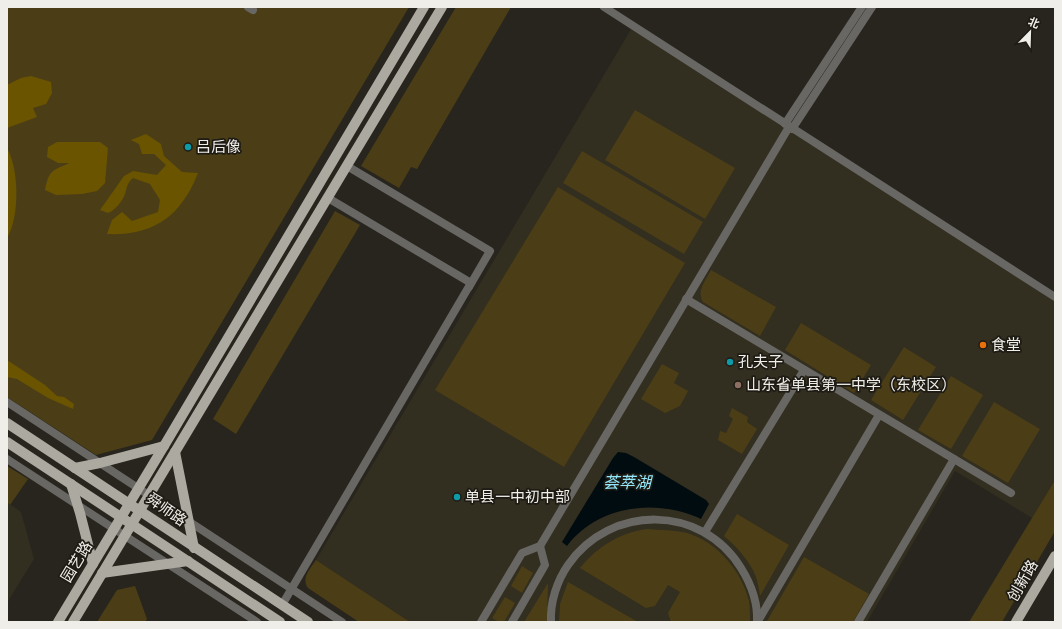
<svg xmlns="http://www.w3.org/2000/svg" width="1062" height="629" viewBox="0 0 1062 629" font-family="'Sofia Sans Condensed','Noto Sans SC',sans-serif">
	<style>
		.built { fill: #322e20 }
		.green { fill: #4b3e16 }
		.forest { fill: #6a5400 }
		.water { fill: #010c10 }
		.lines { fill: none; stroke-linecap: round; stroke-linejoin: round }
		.minor { stroke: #686763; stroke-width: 8 }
		.major { stroke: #aca9a1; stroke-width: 10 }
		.culture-dot { fill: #0f9aa8; stroke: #1e1b14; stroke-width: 1.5 }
		.food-dot { fill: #e8710a; stroke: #1e1b14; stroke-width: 1.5 }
		.education-dot { fill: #8d6e63; stroke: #1e1b14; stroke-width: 1.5 }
		.labels { text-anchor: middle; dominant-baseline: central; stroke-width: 3.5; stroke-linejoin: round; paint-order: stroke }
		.poi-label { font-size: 15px; fill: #f0eee9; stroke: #1e1b14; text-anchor: start }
		.street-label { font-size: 15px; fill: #f0eee9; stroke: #1e1b14 }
		.water-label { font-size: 16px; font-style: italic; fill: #92e9fe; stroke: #1e1b14 }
	</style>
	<rect width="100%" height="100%" fill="#27251d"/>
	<g class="built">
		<path d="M633,26L1055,299V480L1032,518L955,471L867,622H410L316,560Z"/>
		<path d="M7,502L21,512L34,559L7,603Z"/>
	</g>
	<g class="green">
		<path d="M7,7H409L152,440L96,455L7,397Z"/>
		<path d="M456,7H511L417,169L411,167L399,188L361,166Z"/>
		<path d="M635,110L735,168L705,219L605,160Z"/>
		<path d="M582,151L703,222L684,254L563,183Z"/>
		<path d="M558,187L685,263L564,467L435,390Z"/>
		<path d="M335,211L360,225L236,434L213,419Z"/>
		<path d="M711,270L776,307L760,336L703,302C696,291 706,280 711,270Z"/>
		<path d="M801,323L871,365L854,393L785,350Z"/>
		<path d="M904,347L936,367L903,420L871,400Z"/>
		<path d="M662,364L679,373L674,383L688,391L680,406L665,413L641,399Z"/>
		<path d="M951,376L983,395L951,449L918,430Z"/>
		<path d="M994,402L1040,429L1008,483L962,456Z"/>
		<path d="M732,408L748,417L747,422L757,429L742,454L718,440L720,431L726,433L733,419L729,416Z"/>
		<path d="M7,466L28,479L10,505L7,502Z"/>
		<path d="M1055,480V531L1002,622H969Z"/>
		<path d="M737,514L789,545L760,596C759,590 758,583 756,577C750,561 737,547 724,536Z"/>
		<path d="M647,529C660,530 674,530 687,533C717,542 741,570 749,601C750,607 750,615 750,622H671L668,613L680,592L668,585L655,606L646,608L580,568C597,547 619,533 647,529Z"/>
		<path d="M804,557L869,594L853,622H769L767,621Z"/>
		<path d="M316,560L410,622H359L308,588C301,578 310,569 316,560Z"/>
		<path d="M522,566L533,573L522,593L511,586Z"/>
		<path d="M568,582L638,622H559L560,604Z"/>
		<path d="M548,583L547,622H524Z"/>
		<path d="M135,586L147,619L145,622H97L117,590Z"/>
		<path d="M505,597L515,603L504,622H499L492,618Z"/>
	</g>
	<g class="forest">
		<path d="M31,76L51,82L52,93L46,104L33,108L37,117L7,128V85L21,78Z"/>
		<path d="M146,134L161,144L164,156L182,172L198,173C181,216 154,236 107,234L112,220L122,212L132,221L158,212L160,200L150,184L133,178C127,183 127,187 125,194C122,202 115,210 108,213L100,210L124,176L133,171L157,175L166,165L154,154H142L139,144L131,140Z"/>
		<path d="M57,142H100L108,148L105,183L97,191L82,194L56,195L45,190C49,170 52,171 69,163H58L47,157L48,147Z"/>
		<path d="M7,148C19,169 20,216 7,238Z"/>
		<path d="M7,360L45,385L57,396L64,397L74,404L73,409L48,398L17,379L7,377Z"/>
	</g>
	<path class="water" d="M618,452L626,453L634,457L706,500L709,504L701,519C657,498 598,505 567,546L562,542L613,458Z"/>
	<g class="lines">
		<g class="minor">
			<path d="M248,7L253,10"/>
			<path d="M604,7L1055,297"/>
			<path d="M785,124L862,7"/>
			<path d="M792,129L872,7"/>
			<path d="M347,166L490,251L469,287"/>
			<path d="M686,299L1011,493"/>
			<path d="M7,402L342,622"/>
			<path d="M7,459L257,622"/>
			<path d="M705,532L804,370"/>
			<path d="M282,605L471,283L328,198"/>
			<path d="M758,621L879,415"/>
			<path d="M481,622L522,553L540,546L789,127"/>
			<path d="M512,622L545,565L540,546"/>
			<path d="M551,622C550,602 557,581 568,565C610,504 702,504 741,568C751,584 758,603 757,622"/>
			<path d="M858,622L954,459"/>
		</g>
		<g class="major">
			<path d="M7,423C108,489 207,556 308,622"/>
			<path d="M7,442L280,622"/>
			<path d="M175,452L194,548"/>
			<path d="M75,468L100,463L164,446"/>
			<path d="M71,484L80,513L93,564"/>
			<path d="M102,573L188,561"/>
			<path d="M58,622L164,446L424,7"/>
			<path d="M73,622L442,7"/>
			<path d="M1016,622L1055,556"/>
		</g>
	</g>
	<g class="culture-dot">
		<circle cx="188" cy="147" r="4"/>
		<circle cx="730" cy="362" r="4"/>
		<circle cx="457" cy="497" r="4"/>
	</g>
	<circle class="food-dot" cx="983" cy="345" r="4"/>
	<circle class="education-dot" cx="738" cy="385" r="4"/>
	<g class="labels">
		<g class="poi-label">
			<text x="196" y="147">吕后像</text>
			<text x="991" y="345">食堂</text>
			<text x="738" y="362">孔夫子</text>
			<text x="746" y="385">山东省单县第一中学（东校区）</text>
			<text x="465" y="497">单县一中初中部</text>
		</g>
		<g class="street-label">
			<text transform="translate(166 510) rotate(35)">舜师路</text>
			<text transform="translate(77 562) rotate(-59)">园艺路</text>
			<text transform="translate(1023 581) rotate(-60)">创新路</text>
		</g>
		<g class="water-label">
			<text x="627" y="483">荟萃湖</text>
		</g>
	</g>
	<rect width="1062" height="629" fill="none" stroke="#f0eee9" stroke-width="16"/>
	<g transform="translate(1030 32) rotate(23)" stroke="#1e1b14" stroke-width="3" paint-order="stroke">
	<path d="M0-3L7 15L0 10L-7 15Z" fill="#f0eee9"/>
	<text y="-6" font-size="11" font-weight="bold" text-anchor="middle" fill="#f0eee9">北</text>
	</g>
</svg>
